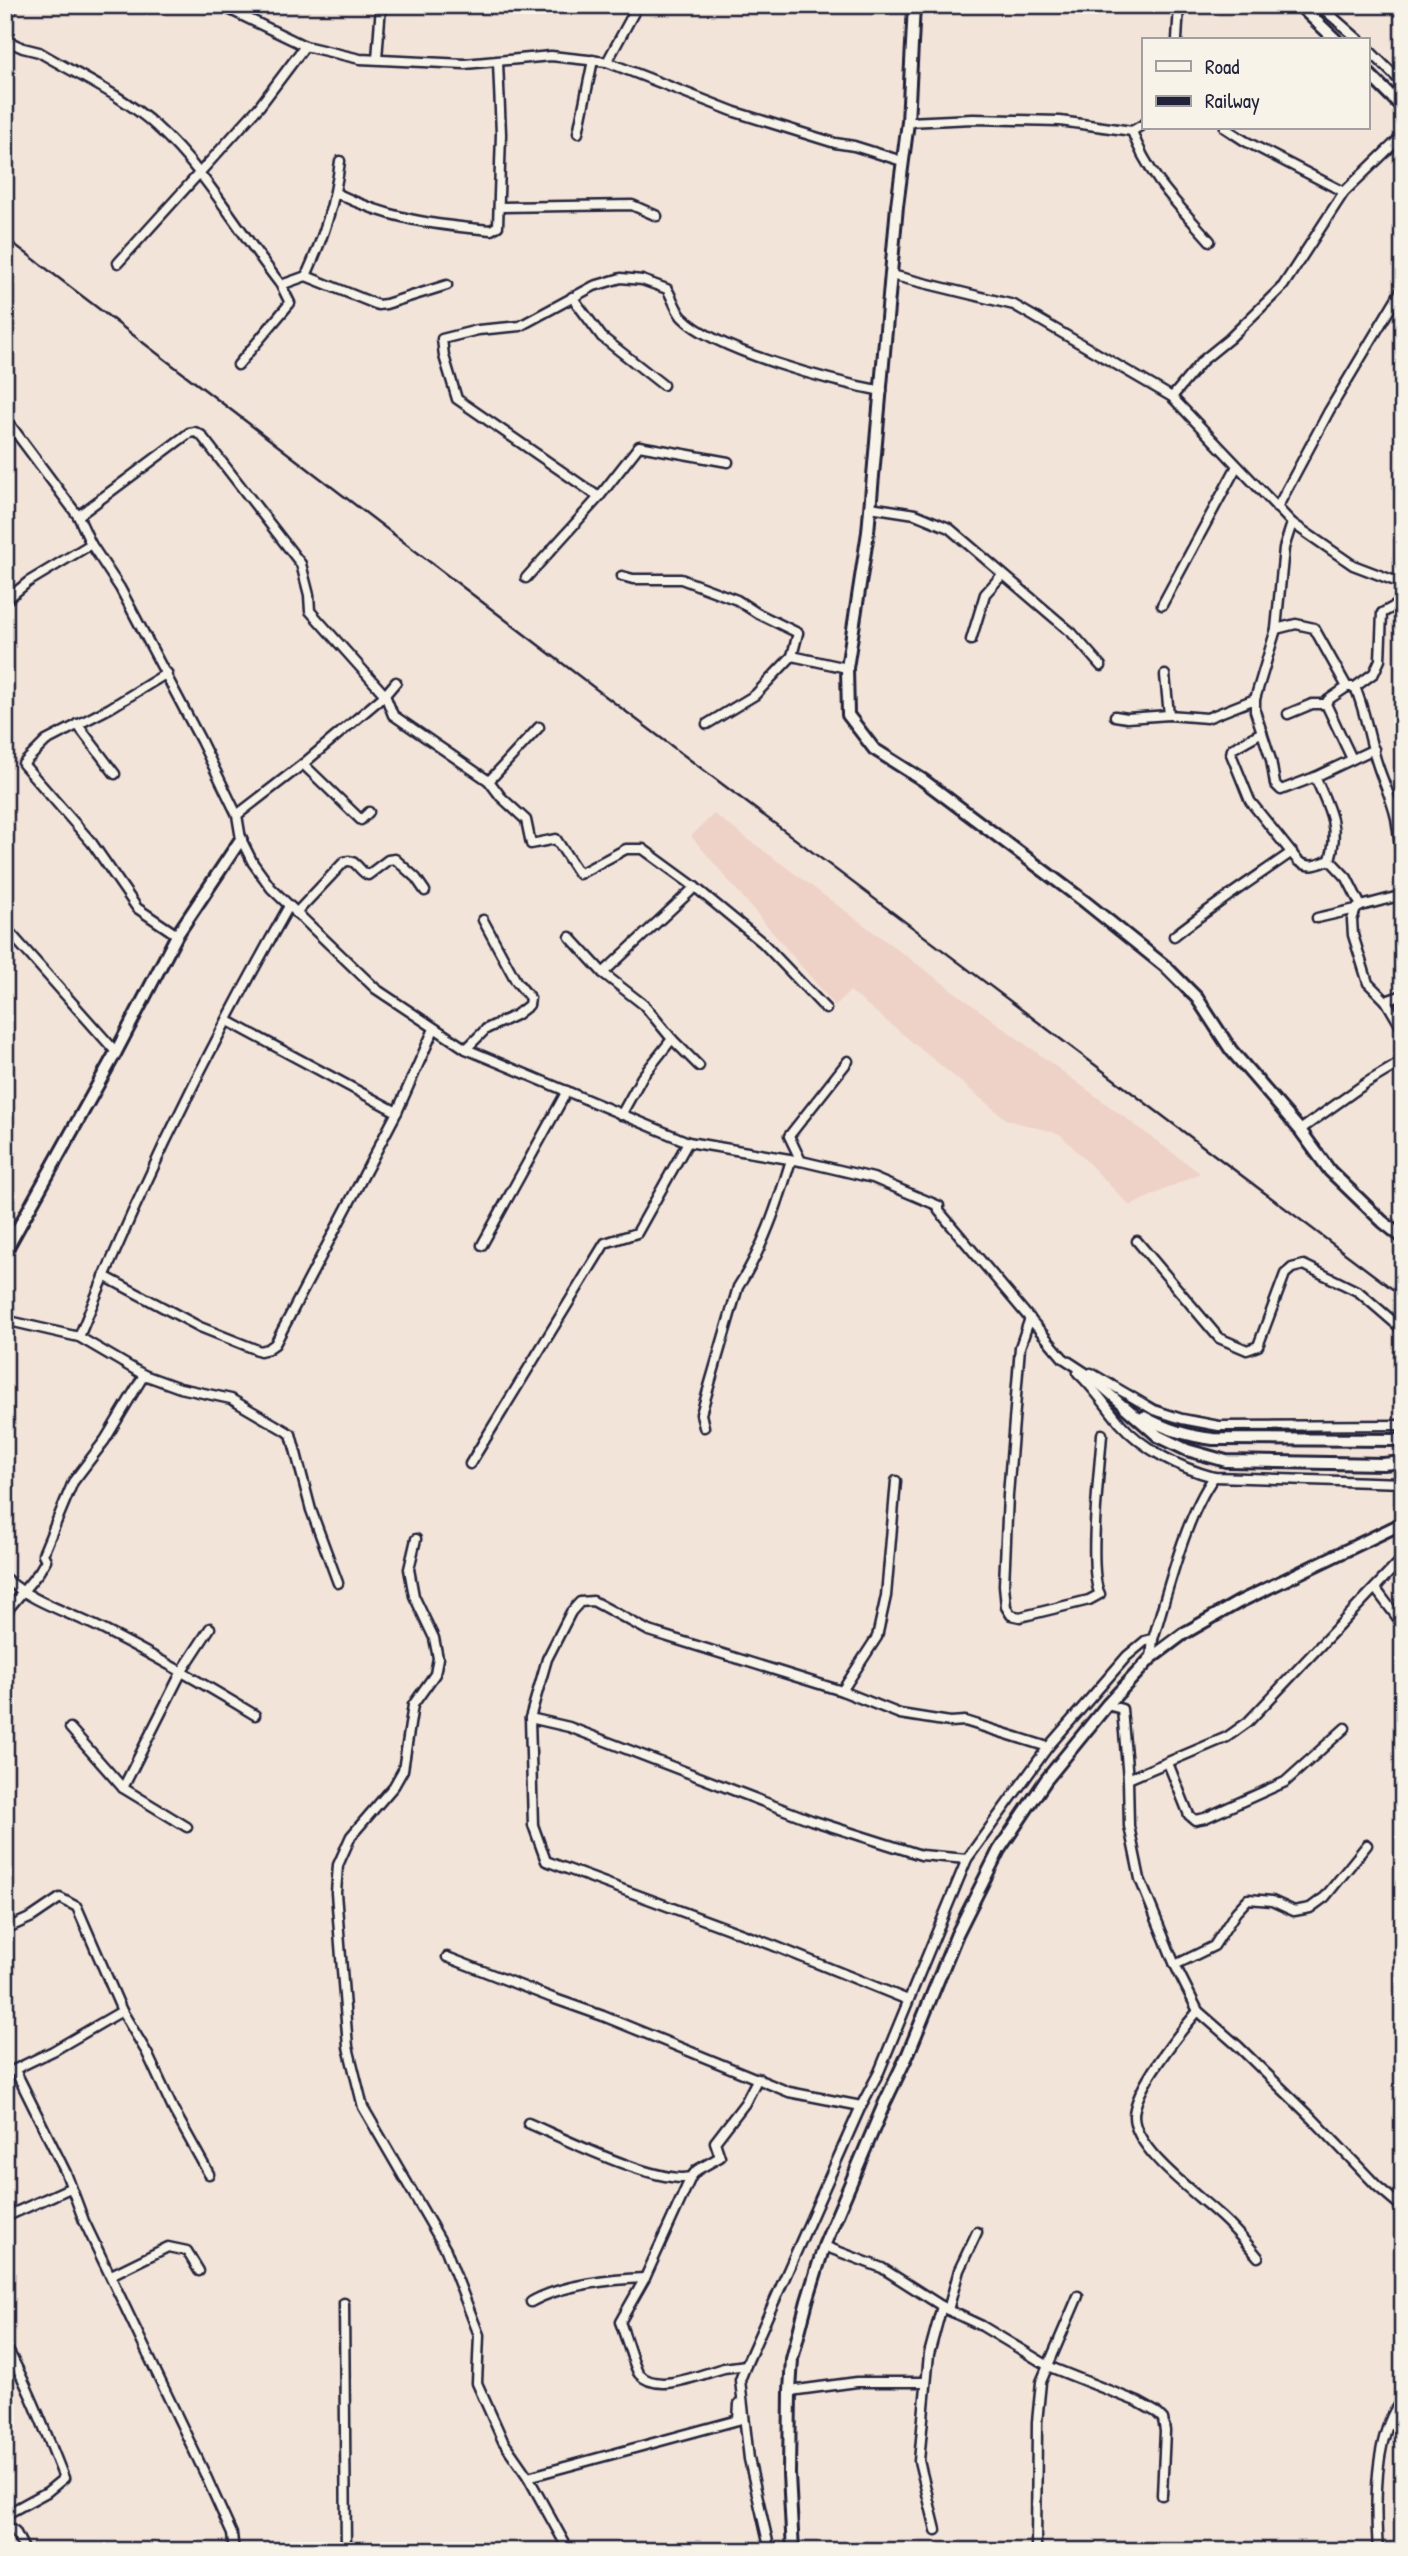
<svg xmlns="http://www.w3.org/2000/svg" width="1408" height="2556" viewBox="0 0 1408 2556" font-family="'Patrick Hand',sans-serif">
	<style>
		.built { fill: #eed2c7 }
		.lines { fill: none; stroke-linecap: round; stroke-linejoin: round }
		.street-casing { stroke: #22223b; stroke-width: 13 }
		.secondary-casing { stroke: #22223b; stroke-width: 16 }
		.street { stroke: #f7f3e8; stroke-width: 8 }
		.secondary { stroke: #f7f3e8; stroke-width: 10 }
		.rail { stroke: #22223b; stroke-width: 2.5 }
	</style>
	<rect width="100%" height="100%" fill="#f3e4d9"/>
	<filter id="ink" filterUnits="userSpaceOnUse"><feTurbulence type="fractalNoise" baseFrequency=".0143" numOctaves="2"/><feDisplacementMap in="SourceGraphic" scale="14" xChannelSelector="R" yChannelSelector="G"/><feConvolveMatrix kernelMatrix="1 2 1 2 8 2 1 2 1" color-interpolation-filters="sRGB"/></filter>
	<g filter="url(#ink)">
		<path class="built" d="M714,814L1200,1173L1130,1206L1060,1134L1007,1120L850,991L835,1006L691,836Z"/>
		<g class="lines">
			<defs>
				<g id="street">
					<path d="M220,5L305,46L360,59L465,64L551,56L607,62L735,112L835,143L854,146L902,161"/>
					<path d="M1319,5L1359,40"/>
					<path d="M5,14L16,5"/>
					<path d="M5,40L23,48L39,52C76,74 124,96 156,126C206,171 240,233 281,285"/>
					<path d="M1177,40L1179,5"/>
					<path d="M1368,49L1403,84"/>
					<path d="M377,59L381,5"/>
					<path d="M607,62L638,5"/>
					<path d="M908,122L973,119L1060,121L1132,131L1144,124"/>
					<path d="M1225,128L1245,141L1344,192"/>
					<path d="M1132,131C1147,175 1180,207 1210,241"/>
					<path d="M578,133L593,60"/>
					<path d="M336,193C389,219 433,225 491,230L498,226L501,134L498,62"/>
					<path d="M501,207L632,205L657,216"/>
					<path d="M118,263L259,107L305,46"/>
					<path d="M891,275L1014,305L1172,397L1292,523L1353,565L1403,584"/>
					<path d="M306,276L378,305L386,304L447,285"/>
					<path d="M572,297L602,337L663,385"/>
					<path d="M238,365L290,303L281,285L306,276C323,238 335,203 340,161"/>
					<path d="M1172,397L1202,361L1229,339L1283,286L1344,192L1403,135"/>
					<path d="M5,418L78,516L91,544L120,588L201,741L237,815L241,839L253,863L271,888L376,989L466,1049L688,1142L801,1161L873,1178L939,1206V1211L1063,1358L1086,1373L1125,1407"/>
					<path d="M599,497L457,399L444,356L442,339L478,330L520,326L594,286L621,278L642,280L667,289C672,297 676,310 682,317C715,351 834,382 882,391"/>
					<path d="M870,507L915,514L949,528L1072,633L1101,666"/>
					<path d="M1277,508L1329,411L1403,287"/>
					<path d="M78,516L189,433L195,432L201,435L301,564L309,595L310,611L385,695L303,764L237,815"/>
					<path d="M1292,523L1284,548L1276,629L1255,699V711L1271,760L1275,784L1281,790L1315,777L1374,749"/>
					<path d="M622,576L633,579H681L737,600L757,613L798,633L792,656"/>
					<path d="M526,578L599,497L639,446L728,462"/>
					<path d="M1403,595L1397,605L1382,613L1380,660L1374,673L1355,687C1366,713 1369,740 1378,766C1384,784 1392,800 1396,818C1399,835 1400,851 1403,868"/>
					<path d="M5,601L28,582L91,544"/>
					<path d="M1162,605L1237,466"/>
					<path d="M1276,629L1296,624L1314,628L1347,687H1355"/>
					<path d="M971,640L985,594L1002,575"/>
					<path d="M167,673L110,708L46,741L23,764L92,843L137,908L177,935"/>
					<path d="M1165,675L1169,715L1207,718L1255,699"/>
					<path d="M396,682L385,695L393,715L489,781L501,797L526,820L531,844L556,839L579,874L626,849H643L695,887L763,943L826,1009"/>
					<path d="M1347,687L1328,700L1326,704L1352,759"/>
					<path d="M1288,714L1312,704H1326"/>
					<path d="M1115,716L1127,718L1169,715"/>
					<path d="M77,724L115,774"/>
					<path d="M707,724L755,695L792,656L847,668"/>
					<path d="M1262,732L1232,749L1231,754L1250,801L1298,861C1310,869 1317,865 1330,860L1347,878L1361,906"/>
					<path d="M303,764L361,820L369,812"/>
					<path d="M1315,777C1329,808 1340,827 1330,860"/>
					<path d="M489,781L539,727"/>
					<path d="M1403,895L1361,906L1356,909L1352,920L1353,935L1368,983L1386,1001L1403,1030"/>
					<path d="M296,913L344,862C356,857 358,871 368,875L388,860L395,859L416,878L425,891"/>
					<path d="M1317,918L1356,909"/>
					<path d="M5,927L116,1052"/>
					<path d="M1174,936C1212,906 1252,880 1292,852"/>
					<path d="M570,937L603,973L644,1005L672,1039L699,1066"/>
					<path d="M603,973L695,887"/>
					<path d="M1386,1001L1403,995"/>
					<path d="M228,1021L397,1112"/>
					<path d="M466,1049L486,1029L516,1015L529,1005L530,998L516,981L483,920"/>
					<path d="M621,1115L642,1077L672,1039"/>
					<path d="M1300,1130L1366,1083L1403,1061"/>
					<path d="M801,1161L789,1136L848,1061"/>
					<path d="M1137,1241L1219,1338L1247,1350L1258,1346L1285,1274L1292,1268L1304,1265L1359,1292L1403,1330"/>
					<path d="M482,1245L567,1091"/>
					<path d="M104,1276L200,1327L260,1351L268,1349L275,1344L397,1112L434,1029"/>
					<path d="M1030,1318L1020,1347L1008,1495L1004,1585L1006,1607L1011,1615L1020,1617L1089,1600L1100,1594C1087,1571 1100,1465 1102,1434"/>
					<path d="M5,1320L79,1337L144,1375L180,1388L231,1399L291,1434L311,1510L338,1583"/>
					<path d="M79,1337C139,1189 210,1045 289,906"/>
					<path d="M1078,1373C1094,1388 1106,1406 1120,1423C1144,1450 1180,1468 1214,1477L1403,1483"/>
					<path d="M1091,1373L1154,1410L1182,1419L1219,1426L1403,1425"/>
					<path d="M704,1427L701,1414L738,1287C763,1249 778,1203 791,1160"/>
					<path d="M470,1464L605,1243L637,1233L688,1142"/>
					<path d="M416,1539L409,1569L414,1596L434,1638L438,1658L435,1674L413,1705L403,1770L394,1786L351,1836L338,1865L336,1893L348,2047L363,2107L446,2250L479,2335L477,2383L503,2441L528,2477L569,2551"/>
					<path d="M5,1578C32,1602 68,1612 100,1628C153,1655 204,1684 255,1715"/>
					<path d="M1375,1588L1403,1625"/>
					<path d="M5,1613L39,1572L46,1560L43,1554L73,1482L105,1440L144,1375"/>
					<path d="M1153,1639C1168,1591 1185,1517 1214,1477"/>
					<path d="M842,1691L877,1637L886,1596L896,1481"/>
					<path d="M1107,1705L1122,1709L1128,1779L1129,1826L1140,1879L1175,1965L1198,2011L1238,2046L1313,2119L1377,2186L1403,2208"/>
					<path d="M530,1718L569,1727L811,1820L921,1855L967,1859"/>
					<path d="M70,1728L123,1788L187,1827"/>
					<path d="M1168,1763L1189,1815L1195,1820L1205,1818L1285,1782L1345,1728"/>
					<path d="M1128,1779L1227,1737L1248,1722L1403,1558"/>
					<path d="M123,1788L182,1671L210,1628"/>
					<path d="M5,1929L32,1917L60,1898L77,1907L122,2011L147,2053L173,2109L209,2174"/>
					<path d="M447,1957L555,1999L603,2016L789,2092L861,2106"/>
					<path d="M1175,1965L1214,1946L1236,1912L1248,1899L1272,1901L1294,1911L1310,1908L1325,1897L1367,1845"/>
					<path d="M908,2000L772,1945L546,1861L533,1825L530,1718L547,1659L571,1612L580,1602L593,1601L649,1631L842,1691L900,1714L950,1722L965,1721L1048,1747"/>
					<path d="M1198,2011C1180,2032 1134,2089 1134,2116C1134,2149 1194,2192 1217,2213C1232,2226 1245,2241 1258,2257"/>
					<path d="M15,2070L66,2173L84,2221L204,2472L232,2534L234,2551"/>
					<path d="M5,2074L53,2051L122,2011"/>
					<path d="M528,2123C563,2138 657,2185 691,2177"/>
					<path d="M5,2217L70,2188"/>
					<path d="M824,2246L882,2268L948,2310L982,2326L1050,2367L1138,2402L1156,2412L1163,2419L1165,2431L1162,2495"/>
					<path d="M111,2275L168,2247L187,2251L199,2271"/>
					<path d="M531,2302C560,2285 612,2279 645,2278"/>
					<path d="M344,2303L346,2551"/>
					<path d="M948,2310L959,2270L977,2232"/>
					<path d="M5,2345C29,2387 46,2433 64,2478L47,2492L5,2515"/>
					<path d="M746,2365C739,2366 731,2367 724,2368C703,2373 658,2395 639,2374C635,2370 624,2331 620,2322L645,2278L691,2177L697,2170L720,2157L715,2142L745,2103L758,2078"/>
					<path d="M790,2391L857,2382H925"/>
					<path d="M528,2477L738,2420L739,2404"/>
					<path d="M5,2526L15,2531L25,2551"/>
					<path d="M936,2530L919,2461L929,2354L942,2306"/>
					<path d="M770,2551L749,2459L740,2380L746,2365L861,2106L879,2072L967,1859L1048,1747L1127,1656L1145,1641L1153,1639L1151,1658"/>
					<path d="M1036,2551L1037,2422L1041,2382L1078,2296"/>
					<path d="M1378,2551C1375,2508 1373,2433 1403,2399"/>
				</g>
				<g id="secondary">
					<path d="M914,5L908,122L897,206L868,532L847,668L848,715L874,749L923,780L1084,901L1166,967L1197,998L1231,1050L1300,1130L1330,1171L1383,1222L1403,1238"/>
					<path d="M1299,5L1336,40"/>
					<path d="M1368,73L1403,108"/>
					<path d="M5,1252L116,1052L177,935L241,839"/>
					<path d="M1125,1407L1158,1436L1187,1450L1226,1461L1383,1464L1403,1462"/>
					<path d="M1144,1417C1167,1430 1188,1436 1213,1439L1403,1440"/>
					<path d="M793,2551L789,2474L790,2391L792,2359L807,2301L824,2246L885,2102L908,2054L957,1934L999,1850L1046,1780L1107,1705L1151,1658L1183,1634L1239,1602L1403,1523"/>
				</g>
			</defs>
			<use href="#street" class="street-casing"/>
			<use href="#secondary" class="secondary-casing"/>
			<use href="#street" class="street"/>
			<use href="#secondary" class="secondary"/>
			<path class="rail" d="M5,237L596,689L1403,1297"/>
		</g>
	</g>
	<rect width="1408" height="2556" fill="none" stroke="#f7f3e8" stroke-width="28"/>
	<rect x="14" y="14" width="1380" height="2528" fill="none" stroke="#22223b" stroke-width="2.5" filter="url(#ink)"/>
	<rect x="1142" y="38" width="228" height="91" fill="#f7f3e8" stroke="#a29fa3" stroke-width="2"/>
	<rect x="1156" y="61" width="35" height="10" fill="#f7f3e8" stroke="#a29fa3" stroke-width="2"/>
	<text x="1205" y="74" font-size="21" fill="#22223b">Road</text>
	<rect x="1156" y="96" width="35" height="10" fill="#22223b" stroke="#a29fa3" stroke-width="2"/>
	<text x="1205" y="108" font-size="21" fill="#22223b">Railway</text>
</svg>
